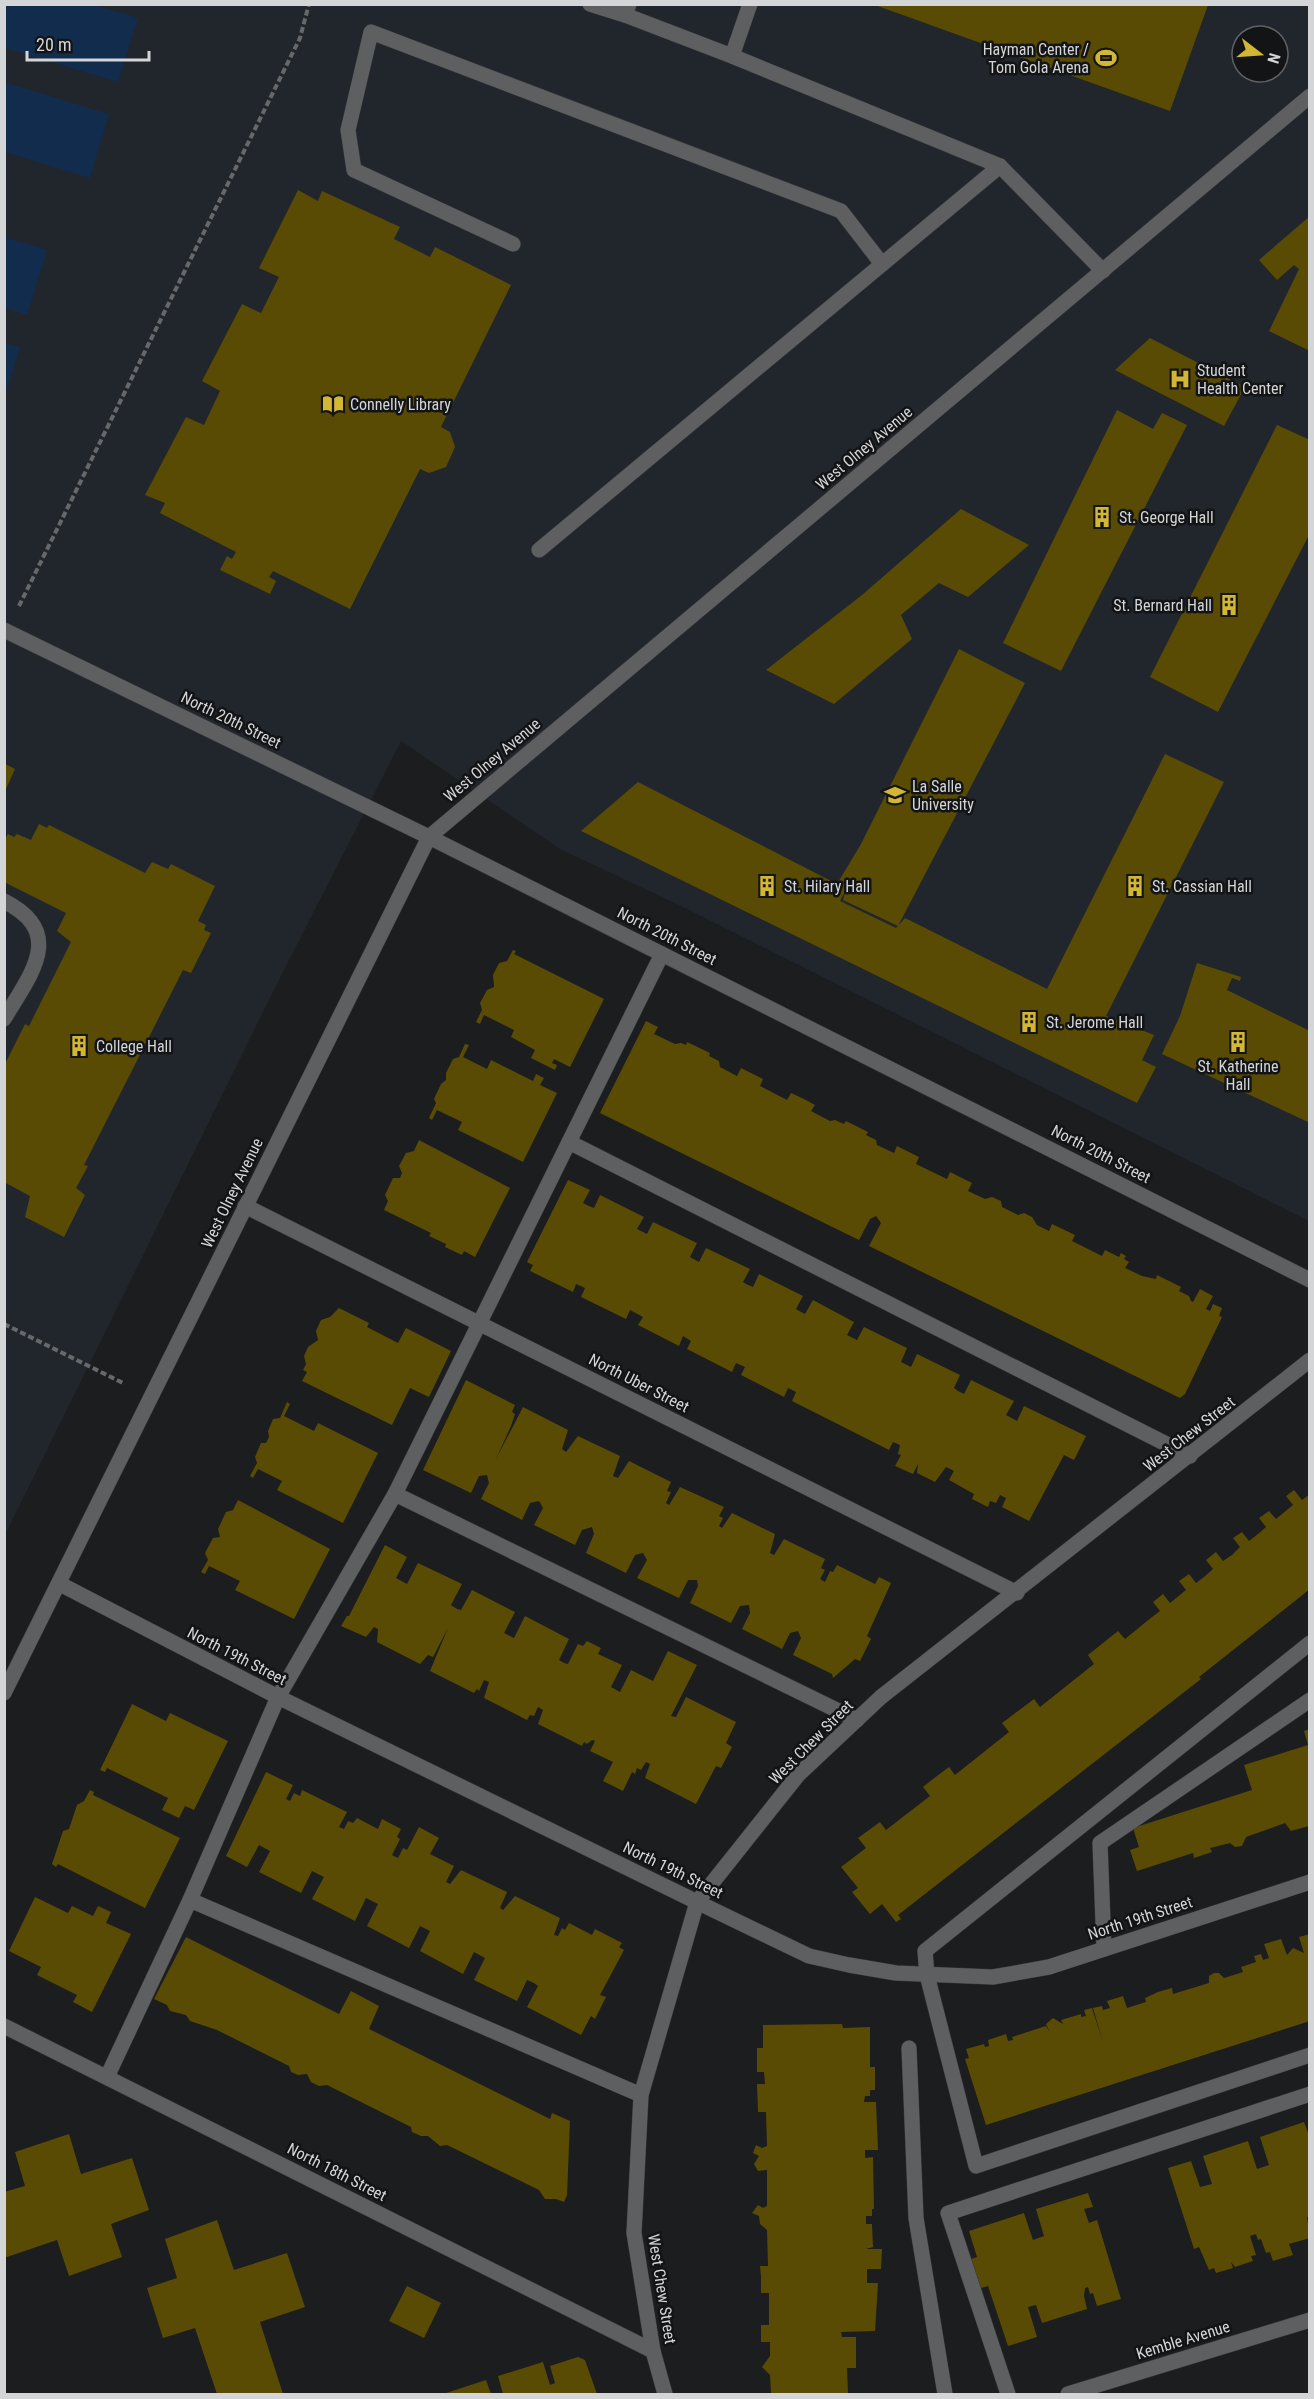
<svg xmlns="http://www.w3.org/2000/svg" width="1314" height="2399" viewBox="0 0 1314 2399" font-family="'Roboto Condensed',sans-serif">
	<style>
		.built { fill: #21262c; fill-rule: evenodd }
		.green { fill: #122c4d }
		.building { fill: #5a4b04 }
		.lines { fill: none; stroke-linecap: round; stroke-linejoin: round }
		.service-casing { stroke: #353739; stroke-width: 16 }
		.minor-casing { stroke: #353739; stroke-width: 16 }
		.tertiary-casing { stroke: #353739; stroke-width: 16 }
		.path { stroke: #67686a; stroke-width: 4; stroke-dasharray: 6 3; stroke-linecap: butt }
		.service { stroke: #5e5f60; stroke-width: 15 }
		.minor { stroke: #5e5f60; stroke-width: 15 }
		.tertiary { stroke: #5e5f60; stroke-width: 15 }
		.labels { text-anchor: middle; dominant-baseline: central; stroke-width: 5; stroke-linejoin: round; paint-order: stroke }
		.poi-label { font-size: 16px; fill: #d4d5d7; stroke: #121416; text-anchor: start }
		.street-label { font-size: 16px; fill: #d4d5d7; stroke: #121416 }
	</style>
	<rect width="100%" height="100%" fill="#1b1d1f"/>
	<path class="built" d="M5,5H1309V1221L683,907L560,849L401,741L277,984L5,1535ZM1242,36H1278V72H1242Z"/>
	<g class="green">
		<path d="M4,5H95L138,18L118,82L5,48Z"/>
		<path d="M4,82L109,114L90,178L5,152Z"/>
		<path d="M4,237L47,250L27,315L5,308Z"/>
		<path d="M5,343L20,347L5,397L4,343Z"/>
	</g>
	<g class="building">
		<path d="M875,5H1208L1170,111Z"/>
		<path d="M298,190L318,201L322,191L400,227L394,239L430,257L435,247L511,285L441,427L450,432L455,447L446,467L429,473L420,469L350,609L273,571L269,577L276,581L270,594L220,570L227,556L232,559L236,552L160,513L165,503L145,495L186,417L204,425L220,391L202,381L242,304L261,313L279,277L259,268Z"/>
		<path d="M1310,216V351L1269,331L1299,269L1294,265L1277,280L1259,260Z"/>
		<path d="M1150,338L1245,387L1224,426L1115,370Z"/>
		<path d="M1117,410L1153,429L1162,413L1187,425L1061,671L1003,643Z"/>
		<path d="M1277,425L1310,440V533L1218,712L1150,677Z"/>
		<path d="M961,509L1029,545L968,597L939,583L901,615L912,639L834,704L766,670L862,595Z"/>
		<path d="M959,649L1025,683L898,926L843,900L846,889L840,901L896,928L905,918L1047,989L1165,754L1224,782L1106,1016L1154,1035L1142,1060L1156,1067L1137,1103L581,831L638,782L837,884L861,844Z"/>
		<path d="M5,764L15,769L5,791Z"/>
		<path d="M39,824L47,828L49,825L145,873L152,862L168,869L171,864L215,886L198,921L206,925L204,930L211,933L191,973L183,970L84,1165L88,1166L76,1188L85,1195L64,1237L25,1217L30,1196L4,1182V1066L25,1024L29,1026L71,942L57,931L66,913L4,882V841L8,834L14,837L17,834L31,840Z"/>
		<path d="M513,950L516,951L514,954L604,999L570,1067L554,1059L552,1063L557,1065L555,1070L531,1058L535,1050L511,1037L514,1030L484,1015L480,1024L476,1022L482,1010L480,1003L487,990L494,987L493,975L499,963L507,961Z"/>
		<path d="M1197,963L1241,977L1240,981L1232,978L1227,990L1310,1031V1123L1162,1054L1180,1016Z"/>
		<path d="M646,1021L658,1027L654,1034L675,1044L681,1043L686,1045L687,1042L710,1053L709,1056L719,1061L720,1067L737,1076L741,1068L763,1079L760,1086L787,1100L791,1093L804,1099L815,1105L811,1111L830,1121L835,1120L844,1124L846,1121L868,1132L866,1135L876,1140L877,1145L894,1153L897,1146L919,1157L916,1164L947,1179L950,1172L972,1183L968,1191L985,1199L992,1197L1001,1201L1002,1207L1018,1215L1024,1213L1032,1217L1037,1225L1049,1231L1052,1224L1075,1235L1072,1241L1102,1256L1105,1250L1119,1257L1121,1253L1126,1256L1124,1259L1129,1262L1125,1268L1142,1276L1156,1279L1157,1275L1181,1287L1179,1291L1189,1296L1191,1301L1193,1302L1200,1289L1213,1296L1206,1309L1210,1311L1213,1304L1222,1308L1219,1316L1222,1317L1185,1394L1180,1398L869,1246L881,1223L876,1216L870,1219L859,1240L600,1113Z"/>
		<path d="M465,1044L469,1045L463,1057L487,1069L491,1060L533,1081L536,1074L544,1078L540,1085L557,1093L523,1162L458,1130L462,1122L437,1110L432,1120L429,1118L436,1103L434,1099L441,1084L446,1080V1073L453,1059L459,1057Z"/>
		<path d="M419,1140L510,1188L475,1257L464,1251L462,1255L445,1247L446,1244L429,1236L431,1233L384,1210L388,1201L385,1195L393,1178H400L402,1173L399,1166L406,1153L414,1151Z"/>
		<path d="M568,1180L590,1190L583,1203L589,1206L594,1208L600,1195L644,1217L637,1229L647,1234L653,1222L697,1243L690,1257L699,1262L706,1248L750,1269L743,1282L746,1284L753,1287L759,1274L803,1296L796,1309L801,1312L805,1314L813,1300L854,1322L847,1335L857,1340L864,1327L907,1348L901,1362L911,1367L917,1354L960,1375L954,1388L958,1391L964,1394L971,1380L1014,1401L1006,1415L1017,1421L1024,1406L1086,1436L1074,1460L1064,1455L1029,1521L1002,1507L1006,1498L1000,1495L996,1503L990,1501L988,1507L972,1499L974,1494L949,1480L954,1471L946,1467L935,1482L917,1473L918,1464L913,1474L895,1466L901,1455L898,1454L900,1445L893,1442L889,1450L792,1401L796,1392L788,1388L784,1397L741,1375L745,1367L736,1363L732,1372L687,1349L691,1341L683,1336L679,1346L638,1325L643,1317L630,1310L626,1319L581,1297L585,1288L576,1284L573,1292L530,1271L533,1265L527,1262Z"/>
		<path d="M339,1308L369,1323L367,1327L398,1343L406,1328L451,1351L429,1397L410,1388L392,1425L302,1381L307,1372L303,1370L306,1364L304,1356L308,1347L318,1340L316,1331L321,1320L330,1317Z"/>
		<path d="M466,1380L515,1405L512,1412L515,1414L511,1426L496,1459L523,1407L568,1430L562,1449L566,1452L578,1436L620,1456L613,1476L618,1478L629,1461L671,1482L667,1491L671,1492L666,1503L669,1505L680,1487L724,1507L719,1516L723,1518L719,1526L722,1528L732,1513L775,1534L770,1553L774,1555L784,1539L825,1559L821,1568L825,1570L820,1579L825,1582L830,1571L833,1572L837,1565L875,1584L879,1577L891,1583L867,1636L871,1639L860,1661L855,1659L833,1678L832,1674L793,1655L801,1638L798,1631L790,1633L782,1649L742,1629L750,1613L749,1605L740,1606L731,1623L690,1603L698,1586L697,1580H688L679,1598L637,1578L647,1560L643,1553L635,1555L626,1573L586,1553L594,1534L592,1527L582,1530L575,1545L534,1525L543,1508L539,1501L530,1503L522,1520L481,1499L489,1483L487,1475L479,1476L471,1493L423,1470Z"/>
		<path d="M287,1402L290,1404L284,1416L314,1431L318,1423L378,1453L343,1523L277,1490L282,1481L258,1469L253,1478L250,1476L257,1463L255,1457L261,1443H266L269,1437L268,1431L273,1419L280,1418Z"/>
		<path d="M1294,1490L1302,1500L1310,1494V1589L1199,1677L1201,1679L898,1915L901,1919L896,1922L882,1904L870,1914L852,1892L858,1888L841,1867L866,1848L858,1838L880,1822L886,1830L930,1796L923,1787L933,1779L949,1767L955,1775L1009,1732L1002,1723L1034,1699L1040,1707L1094,1664L1088,1655L1118,1631L1125,1639L1152,1617L1160,1611L1153,1602L1163,1594L1170,1603L1186,1590L1179,1581L1189,1574L1196,1583L1204,1577L1213,1569L1206,1560L1216,1552L1223,1561L1232,1555L1240,1547L1233,1538L1242,1532L1249,1541L1258,1534L1266,1527L1259,1518L1269,1511L1276,1519L1293,1505L1286,1496Z"/>
		<path d="M238,1500L330,1549L294,1619L235,1590L240,1581L209,1566L205,1574L201,1572L208,1560L205,1553L213,1538L220,1537L218,1529L226,1512L233,1510Z"/>
		<path d="M385,1545L407,1557L396,1578L407,1584L418,1563L462,1584L451,1605L457,1609L461,1610L472,1590L515,1612L504,1633L514,1638L525,1616L569,1639L559,1660L564,1663L568,1664L578,1644L583,1646L587,1641L601,1648L598,1654L622,1665L611,1687L620,1692L631,1670L653,1681L668,1651L697,1665L671,1716L676,1717L686,1697L736,1722L726,1743L732,1747L721,1768L716,1766L696,1804L645,1778L650,1764L646,1762L641,1770L637,1768L635,1774L632,1772L623,1791L603,1781L613,1762L590,1751L595,1741L592,1740L587,1744L584,1742L582,1746L538,1724L543,1710L538,1707L534,1716L530,1715L527,1720L484,1698L489,1682L484,1680L479,1691L477,1689L474,1693L430,1671L448,1628L433,1657L428,1655L420,1664L377,1642L378,1629L374,1627L366,1637L341,1626L347,1616H349Z"/>
		<path d="M132,1704L166,1721L170,1713L228,1741L194,1810L185,1806L179,1818L162,1810L168,1798L107,1768L105,1772L100,1770Z"/>
		<path d="M1310,1729L1309,1826L1291,1831L1285,1823L1246,1837L1242,1846L1235,1847L1230,1843L1210,1848L1212,1852L1194,1858L1193,1853L1137,1871L1130,1850L1139,1847L1133,1828L1252,1790L1244,1765L1308,1745L1304,1731Z"/>
		<path d="M266,1772L293,1785L286,1799L290,1801L294,1793L300,1796L302,1790L347,1812L339,1827L344,1829L348,1821L353,1823L357,1818L378,1829L382,1819L401,1829L397,1837L400,1839L392,1855L398,1858L403,1848L407,1850L419,1827L439,1838L430,1854L454,1866L446,1882L450,1884L461,1870L507,1892L500,1908L503,1910L515,1896L560,1918L554,1935L558,1936L562,1928L565,1930L569,1923L592,1935L595,1929L622,1943L619,1947L624,1950L600,1995L606,1997L595,2019L591,2016L581,2035L527,2007L538,1986L534,1983L527,1980L517,2001L474,1980L485,1958L474,1952L463,1974L420,1951L430,1931L420,1926L409,1948L367,1926L378,1904L366,1898L355,1921L312,1899L324,1877L312,1871L301,1893L259,1872L270,1851L259,1845L247,1867L226,1856Z"/>
		<path d="M90,1790L94,1792L93,1795L180,1838L145,1908L58,1864L56,1867L52,1864L63,1831L69,1829L77,1805L84,1801Z"/>
		<path d="M35,1897L68,1913L72,1906L93,1916L98,1906L111,1912L106,1923L131,1934L92,2012L73,2002L77,1995L37,1975L41,1967L9,1951Z"/>
		<path d="M1310,1934V2021L986,2125L965,2059L969,2058L966,2049L984,2044L985,2047L989,2046L988,2040L1006,2034L1008,2041L1013,2040L1012,2037L1046,2026L1050,2033L1046,2024L1053,2018L1063,2024L1061,2020L1081,2014V2017L1086,2016L1084,2010L1092,2008L1103,2042L1093,2008L1102,2006L1103,2010L1110,2008L1107,2001L1123,1996L1127,2008L1146,2002L1145,1998L1158,1992L1172,1988L1173,1994L1209,1983V1976L1214,1973H1219L1224,1978L1243,1972L1241,1967L1256,1962L1254,1956L1261,1954L1263,1960L1269,1958L1264,1944L1281,1939L1287,1955L1293,1948L1304,1953L1299,1937Z"/>
		<path d="M186,1937L339,2014L351,1991L379,2006L369,2029L550,2119L552,2113L570,2121L567,2195L564,2202L556,2199H545L539,2190L447,2145L440,2146L428,2136H421L412,2132L411,2127L327,2085L319,2086L311,2082L307,2074L298,2075L291,2072L289,2066L217,2030L190,2021L186,2015L170,2011L167,2005L154,1999Z"/>
		<path d="M842,2024L843,2028L870,2027V2067H875V2090H870V2096H865L864,2102H876L878,2150H865V2158L873,2157L874,2209H872V2216H866V2224H872L873,2247L866,2249H882L881,2269H867V2283H878L875,2331L841,2332L842,2337H856V2368H847L848,2393L773,2394L771,2393L770,2375L762,2367L770,2356V2342H761V2325H769V2293H761V2277L760,2266H768L767,2230L760,2224L759,2216L752,2213L758,2205L763,2208L767,2206V2170L758,2171L754,2164L759,2156L753,2153L756,2145L762,2148L767,2146L766,2112H758L757,2084H765L764,2072H757V2048H763V2025Z"/>
		<path d="M1304,2122L1310,2138V2216L1307,2217L1310,2238L1289,2244L1293,2255L1273,2261L1270,2252L1266,2253L1261,2239L1258,2240L1256,2234L1250,2236L1256,2255L1251,2256L1253,2261L1235,2267L1231,2262L1233,2268L1216,2273L1214,2268L1209,2270L1199,2247L1194,2249L1168,2168L1191,2161L1200,2187L1212,2184L1203,2156L1248,2141L1257,2169L1269,2165L1260,2137Z"/>
		<path d="M69,2134L81,2174L132,2158L149,2210L111,2224L122,2257L69,2276L57,2240L4,2258V2192L25,2186L15,2152Z"/>
		<path d="M1088,2193L1093,2207L1084,2209L1089,2223L1097,2220L1121,2299L1097,2306L1093,2293L1090,2294L1088,2287L1085,2288L1084,2296L1087,2309L1042,2323L1036,2305L1028,2307L1037,2337L1008,2346L988,2286L981,2288L971,2259L977,2257L969,2231L1024,2213L1033,2240L1044,2236L1036,2209Z"/>
		<path d="M217,2220L234,2270L287,2253L305,2307L260,2322L283,2394H217L195,2328L163,2338L147,2288L177,2278L165,2239Z"/>
		<path d="M407,2286L441,2303L424,2338L389,2321Z"/>
		<path d="M578,2357L585,2360L597,2394H503L498,2376L543,2362L550,2385L555,2383L550,2366Z"/>
		<path d="M486,2380L491,2394H443Z"/>
	</g>
	<g class="lines">
		<defs>
			<g id="service">
				<path d="M590,4L625,15"/>
				<path d="M629,4L625,15L732,56"/>
				<path d="M750,4L732,56L1000,166L1103,271"/>
				<path d="M513,244L354,170L348,130L371,32L841,211L882,264"/>
				<path d="M539,550L1000,166"/>
				<path d="M4,901C67,933 30,975 4,1019"/>
				<path d="M569,1142L662,954"/>
				<path d="M395,1494L278,1697L190,1900L641,2095"/>
				<path d="M1310,1643L925,1951L927,1975L976,2166L1310,2055"/>
				<path d="M857,1720L395,1494L569,1142L1190,1456"/>
				<path d="M1104,1949L1100,1843L1310,1700"/>
				<path d="M909,2048L916,2218L945,2394"/>
				<path d="M107,2077L190,1900"/>
				<path d="M1008,2394L948,2213L1310,2094"/>
			</g>
			<g id="minor">
				<path d="M245,1206L1017,1593"/>
				<path d="M60,1584L278,1697L697,1902L809,1956L849,1965L896,1973L993,1977L1049,1967L1310,1882"/>
				<path d="M4,2026L653,2351"/>
				<path d="M665,2394L653,2351L634,2233L641,2095L697,1902L798,1775L881,1697L1310,1360"/>
				<path d="M1068,2394L1310,2320"/>
			</g>
			<g id="tertiary">
				<path d="M4,630L429,837L1310,1280"/>
				<path d="M4,1693L429,837L1310,96"/>
			</g>
		</defs>
		<use href="#service" class="service-casing"/>
		<use href="#minor" class="minor-casing"/>
		<use href="#tertiary" class="tertiary-casing"/>
		<g class="path">
			<path d="M19,606L300,38L309,4"/>
			<path d="M4,1324L125,1384"/>
		</g>
		<use href="#service" class="service"/>
		<use href="#minor" class="minor"/>
		<use href="#tertiary" class="tertiary"/>
	</g>
	<defs>
		<symbol id="stadium-bare" viewBox="-9 -9 18 18"><path d="M0-5a6.5 5 0 1 0 0 10a6.5 5 0 1 0 0-10ZM-3.5-1.8h7v3.6h-7Z" fill="#d4b635" stroke="#121416" stroke-width="2.5" paint-order="stroke"/></symbol>
		<symbol id="hospital-bare" viewBox="-9 -9 18 18"><path d="M-5-5h3v3.5h4V-5h3V5h-3V1.5h-4V5h-3Z" fill="#d4b635" stroke="#121416" stroke-width="2.5" paint-order="stroke"/></symbol>
		<symbol id="library-bare" viewBox="-9 -9 18 18"><path d="M-6-4Q-3-5.5-.7-3.5V5Q-3 3-6 4ZM6-4Q3-5.5 .7-3.5V5Q3 3 6 4Z" fill="#d4b635" stroke="#121416" stroke-width="2.5" paint-order="stroke"/></symbol>
		<symbol id="building-bare" viewBox="-9 -9 18 18"><path d="M-4-6H4V6H1V3H-1V6H-4ZM-2.5-4.3h1.7v1.8h-1.7ZM.8-4.3h1.7v1.8H.8ZM-2.5-1h1.7V.8h-1.7ZM.8-1h1.7V.8H.8Z" fill="#d4b635" stroke="#121416" stroke-width="2.5" paint-order="stroke"/></symbol>
		<symbol id="university-bare" viewBox="-9 -9 18 18"><path d="M0-5L7-2L0 1L-7-2ZM-4 1L0 2.5L4 1V4Q0 6-4 4Z" fill="#d4b635" stroke="#121416" stroke-width="2.5" paint-order="stroke"/></symbol>
	</defs>
	<g fill-rule="evenodd">
		<use href="#stadium-bare" x="1091" y="43" width="30" height="30"/>
		<use href="#hospital-bare" x="1165" y="364" width="30" height="30"/>
		<use href="#library-bare" x="318" y="389" width="30" height="30"/>
		<use href="#building-bare" x="1087" y="502" width="30" height="30"/>
		<use href="#building-bare" x="1214" y="590" width="30" height="30"/>
		<use href="#university-bare" x="880" y="780" width="30" height="30"/>
		<use href="#building-bare" x="752" y="871" width="30" height="30"/>
		<use href="#building-bare" x="1120" y="871" width="30" height="30"/>
		<use href="#building-bare" x="1014" y="1007" width="30" height="30"/>
		<use href="#building-bare" x="1223" y="1027" width="30" height="30"/>
		<use href="#building-bare" x="64" y="1031" width="30" height="30"/>
	</g>
	<g class="labels">
		<g class="poi-label">
			<text x="1089" y="49" text-anchor="end">Hayman Center /<tspan x="1089" dy="18">Tom Gola Arena</tspan></text>
			<text x="1197" y="370">Student<tspan x="1197" dy="18">Health Center</tspan></text>
			<text x="350" y="404">Connelly Library</text>
			<text x="1119" y="517">St. George Hall</text>
			<text x="1212" y="605" text-anchor="end">St. Bernard Hall</text>
			<text x="912" y="786">La Salle<tspan x="912" dy="18">University</tspan></text>
			<text x="784" y="886">St. Hilary Hall</text>
			<text x="1152" y="886">St. Cassian Hall</text>
			<text x="1046" y="1022">St. Jerome Hall</text>
			<text x="96" y="1046">College Hall</text>
			<text x="1238" y="1066" text-anchor="middle">St. Katherine<tspan x="1238" dy="18">Hall</tspan></text>
		</g>
		<g class="street-label">
			<text transform="translate(864 448) rotate(-40)">West Olney Avenue</text>
			<text transform="translate(231 720) rotate(26)">North 20th Street</text>
			<text transform="translate(492 760) rotate(-40)">West Olney Avenue</text>
			<text transform="translate(667 936) rotate(27)">North 20th Street</text>
			<text transform="translate(1101 1154) rotate(27)">North 20th Street</text>
			<text transform="translate(232 1193) rotate(-64)">West Olney Avenue</text>
			<text transform="translate(639 1383) rotate(27)">North Uber Street</text>
			<text transform="translate(1189 1434) rotate(-38)">West Chew Street</text>
			<text transform="translate(237 1656) rotate(27)">North 19th Street</text>
			<text transform="translate(811 1742) rotate(-45)">West Chew Street</text>
			<text transform="translate(673 1870) rotate(26)">North 19th Street</text>
			<text transform="translate(1140 1918) rotate(-18)">North 19th Street</text>
			<text transform="translate(337 2172) rotate(27)">North 18th Street</text>
			<text transform="translate(662 2289) rotate(81)">West Chew Street</text>
			<text transform="translate(1183 2340) rotate(-17)">Kemble Avenue</text>
		</g>
	</g>
	<rect width="1314" height="2399" fill="none" stroke="#d4d5d7" stroke-width="12"/>
	<g transform="translate(1260 54) rotate(107)"><circle r="28" fill="#121416" stroke="#606163" stroke-width="1.5"/>
	<path d="M0-4.5L10 22L0 15L-10 22Z" fill="#d4b635"/>
	<text y="-9" font-size="16" font-weight="bold" text-anchor="middle" fill="#d4d5d7">N</text>
	</g>
	<path d="M27 51v9h122v-9" fill="none" stroke="#d4d5d7" stroke-width="3"/>
	<text x="36" y="51" font-size="18" fill="#d4d5d7" stroke="#121416" stroke-width="4.5" paint-order="stroke">20 m</text>
</svg>
